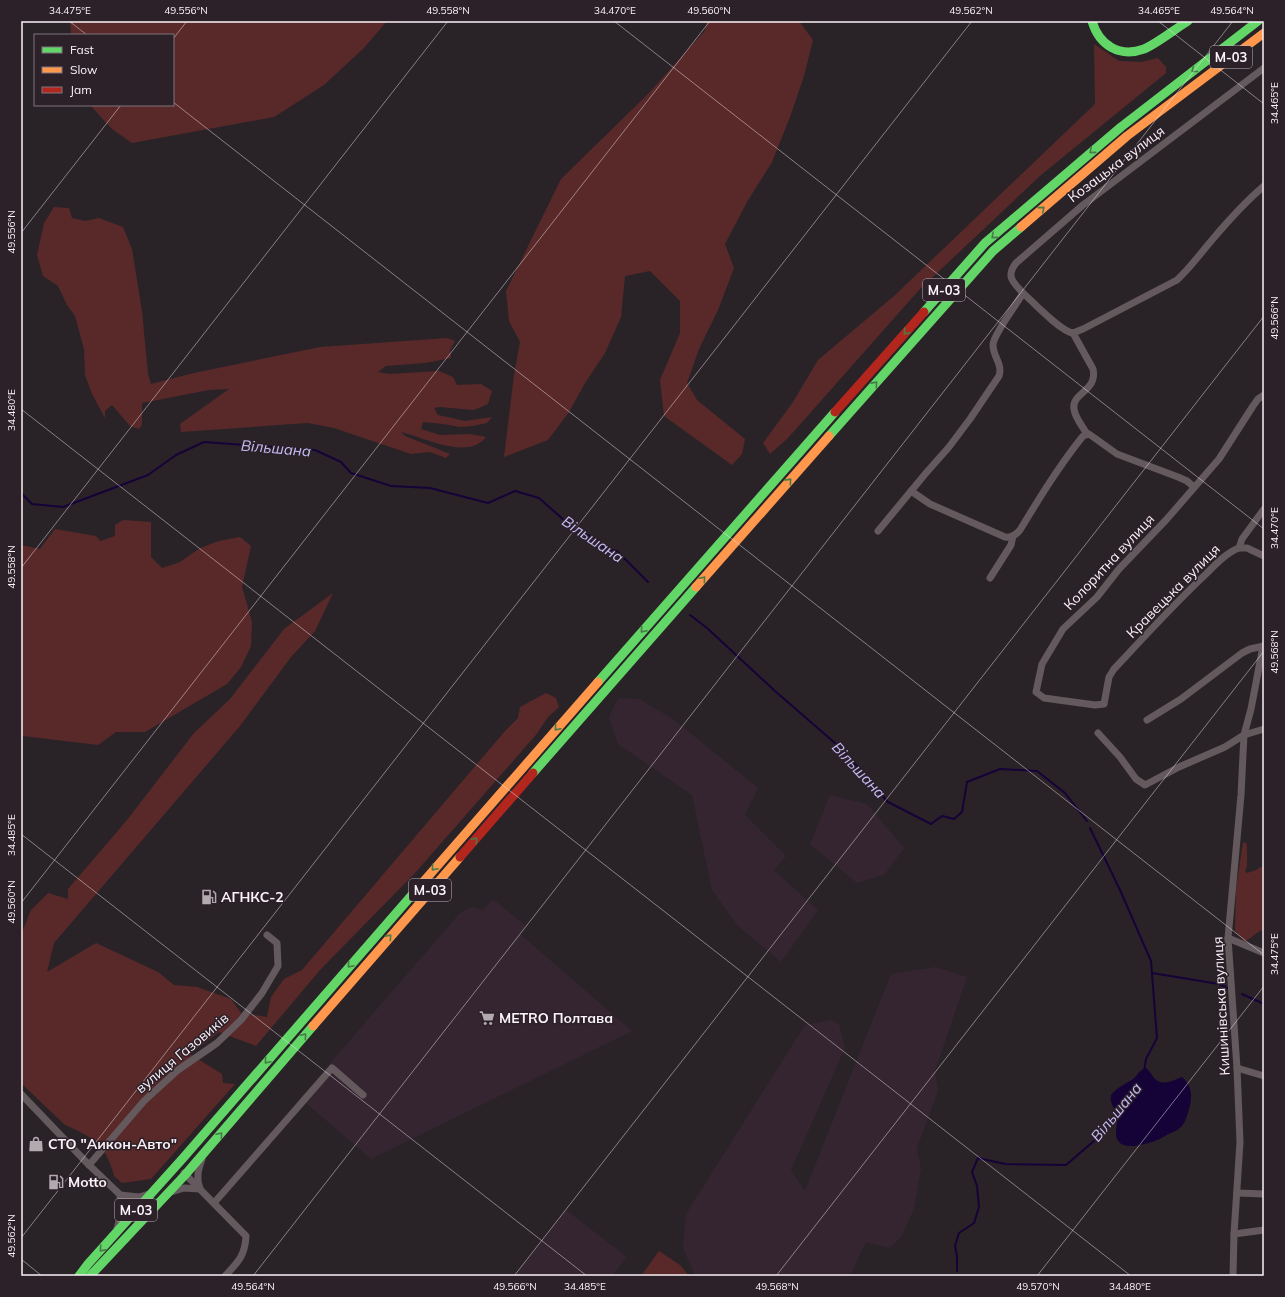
<svg xmlns="http://www.w3.org/2000/svg" width="1285" height="1297" viewBox="0 0 1285 1297" font-family="Mulish,sans-serif">
	<style>
		.built { fill: #352531 }
		.green { fill: #592929 }
		.water { fill: #150338 }
		.lines { fill: none; stroke-linecap: round; stroke-linejoin: round }
		.stream { stroke: #150338; stroke-width: 2 }
		.street { stroke: #64595d; stroke-width: 7 }
		.fast { stroke: #63d668; stroke-width: 9 }
		.slow { stroke: #ff974d; stroke-width: 9 }
		.jam { stroke: #b3261e; stroke-width: 9 }
		.oneway { stroke: #487b48 }
		.ticks { fill: none; stroke: #fbf2f8; stroke-width: 1; stroke-opacity: 0.45 }
		.labels { text-anchor: middle; dominant-baseline: central; stroke-width: 3; stroke-linejoin: round; paint-order: stroke }
		.shield { fill: #2c2029; stroke: #bdb3ba; stroke-width: 1 }
		.shield-label { font-size: 13px; font-weight: bold; fill: #fbf2f8 }
		.street-label { font-size: 14px; fill: #fbf2f8; stroke: #2c2029 }
		.poi-label { font-size: 14px; font-weight: bold; fill: #fbf2f8; stroke: #2c2029; text-anchor: start }
		.water-label { font-size: 15px; font-style: italic; fill: #c4bff9; stroke: #2c2029 }
		.neatline { fill: none; stroke: #fbf2f8; stroke-width: 1.5 }
		.ticks-label { font-size: 10px; text-anchor: middle; fill: #fbf2f8 }
	</style>
	<rect width="100%" height="100%" fill="#292328"/>
	<g class="built">
		<path d="M618,698L639,699L673,719L758,788L745,815L786,856L774,870L818,910L781,962L737,925L712,890L692,795L618,744L609,717Z"/>
		<path d="M830,795L867,804L904,848L884,875L857,883L810,844Z"/>
		<path d="M493,899L526,926L520,934L632,1031L371,1159L300,1098L459,914L469,908L473,907L483,910Z"/>
		<path d="M936,967L967,977L935,1071L938,1091L917,1148L921,1169L914,1209L901,1237L890,1248L866,1242L850,1276H695L683,1248L686,1214L805,1025L832,1020L839,1024L845,1048L791,1170L805,1191L891,974Z"/>
		<path d="M566,1210L627,1257L612,1276H515Z"/>
	</g>
	<g class="green">
		<path d="M70,21H387L364,48L324,85L274,117L132,143L112,129L90,105H173V35H71Z"/>
		<path d="M708,21H799L813,40L804,76L790,117L772,162L747,202L725,244L734,268L718,310L699,349L687,383L697,400L745,439L742,454L732,465L664,416L660,380L680,333V301L650,271L625,276L621,317L605,353L585,383L569,412L548,440L504,457L514,375L520,342L509,321L506,291L561,179L648,94L704,32Z"/>
		<path d="M1094,44L1119,61L1141,62L1158,58L1166,67V73L1041,175L919,290L788,438L770,454L763,443L793,402L818,360L894,296L1095,104Z"/>
		<path d="M54,207L69,208L72,218L85,221L99,218L123,227L132,249L142,311L148,374L151,384L194,373L320,347L447,338L455,341L450,350L451,358L425,363L386,366L378,372L389,374L439,371L453,377L457,385L481,384L492,391L488,404L474,410L440,407L434,408L438,415L465,421L492,417L487,423L473,426L460,427L443,424L423,422L421,429L440,435L470,434L486,437C467,461 424,437 401,432L405,436L450,454L446,458L430,452L411,454L334,428L308,423L181,432L180,424L229,389L209,390L142,403V425L139,429L130,426L112,405L105,411V418L92,394L85,375L84,349L75,316L67,305L58,286L43,276L37,255L44,223Z"/>
		<path d="M123,520L151,522V557L162,568L180,562L200,548L219,541L240,537L251,546L242,587L252,622L251,646L241,667L227,684L145,732H116L98,745L23,736L21,737V545L40,549L55,529L96,536L100,541L115,536V525Z"/>
		<path d="M333,593L315,631L291,657L240,726L54,943L47,972L96,943L158,972L174,985L197,987L231,999L241,1013L267,1017L271,997L284,979L302,970L505,731L518,718L520,707L546,693L556,698L559,707L548,717L535,736L415,873L320,970L256,1046L219,1032L190,1054L222,1074L223,1083L235,1084L151,1179L122,1183L114,1176C112,1166 105,1151 99,1144C93,1138 73,1128 65,1125L21,1083V935L31,910L48,893L68,899V889L127,820L194,733L230,699L284,629Z"/>
		<path d="M1243,842L1246,843L1247,845V867L1245,871L1247,873L1256,870L1264,865V932L1263,930C1254,933 1253,938 1244,941L1235,931L1236,889Z"/>
		<path d="M659,1251L680,1265L689,1276H641Z"/>
	</g>
	<path class="water" d="M1146,1068C1150,1071 1151,1074 1154,1078C1162,1087 1174,1080 1182,1077C1194,1087 1192,1100 1188,1113C1186,1118 1185,1123 1181,1127C1178,1130 1175,1131 1171,1133C1167,1134 1164,1137 1160,1139C1150,1143 1127,1151 1119,1142C1113,1135 1118,1126 1117,1118C1116,1110 1109,1103 1111,1095C1119,1086 1124,1085 1133,1079C1138,1075 1139,1070 1146,1068Z"/>
	<g class="lines">
		<g class="stream">
			<path d="M21,493L32,504L63,507L148,475L176,455L204,442L315,450L341,462L351,473L391,486L430,488L488,503L515,491L539,498L574,529L598,540L604,549L617,551L648,582"/>
			<path d="M690,615L707,628L775,691L843,750L888,802L931,824L942,816L954,819L962,812L967,782L1000,769L1037,771L1065,793L1087,821"/>
			<path d="M1090,828L1120,890L1151,961L1157,1038L1146,1059L1144,1071"/>
			<path d="M1152,973L1219,984L1230,989"/>
			<path d="M1242,994L1264,1004"/>
			<path d="M957,1271V1256L955,1246L959,1233L974,1223L979,1207L977,1186L972,1172L978,1158L1005,1164L1066,1165L1101,1135L1117,1114"/>
		</g>
		<g class="street">
			<path d="M1023,293C1033,302 1061,332 1073,333"/>
			<path d="M1073,333L1083,329L1177,280C1190,268 1200,254 1212,240C1228,221 1245,202 1264,186"/>
			<path d="M1073,333L1093,369C1098,391 1071,393 1074,409C1075,418 1083,427 1087,434"/>
			<path d="M1264,395L1258,399L1253,406L1219,459L1166,520L1119,569L1097,597L1063,629L1042,664L1036,692L1044,698L1095,705L1104,704L1109,677L1114,669C1144,637 1174,604 1206,574C1216,564 1226,553 1239,548L1242,539L1264,509"/>
			<path d="M911,491L930,504L1005,537C1012,538 1016,535 1020,530C1040,497 1059,466 1083,436L1089,434L1117,454L1178,477L1187,481L1194,487"/>
			<path d="M878,531L926,473L949,447L970,419L999,376C1003,364 993,357 993,345C993,335 1017,304 1023,293C1014,283 1005,277 1016,263L1083,205L1264,68"/>
			<path d="M1239,548H1247L1264,556"/>
			<path d="M990,578L1011,545L1013,536"/>
			<path d="M1147,720L1181,699L1242,653L1250,649L1264,646"/>
			<path d="M1098,733L1120,757L1136,779L1145,785L1179,767L1225,747L1244,735L1264,729"/>
			<path d="M1228,938L1264,953"/>
			<path d="M1237,1068L1264,1076"/>
			<path d="M21,1094L89,1165L136,1210"/>
			<path d="M89,1165L144,1101L178,1070L217,1043L241,1020L262,993L278,966L277,943L267,935"/>
			<path d="M184,1173L246,1236C245,1256 238,1262 225,1276"/>
			<path d="M200,1189C196,1178 198,1170 202,1159"/>
			<path d="M171,1192L184,1188L200,1189"/>
			<path d="M1237,1193L1264,1194"/>
			<path d="M214,1203L332,1068L363,1095"/>
			<path d="M117,1229L121,1215L120,1195L139,1197L149,1194"/>
			<path d="M1234,1234L1264,1230"/>
			<path d="M1233,1276L1234,1234L1240,1142L1237,1068L1228,938L1241,795L1244,735L1251,709L1263,646"/>
		</g>
		<g class="fast">
			<path d="M1092,21C1099,45 1119,58 1144,49C1158,43 1175,29 1188,21"/>
			<path d="M924,312L985,243L1121,127L1258,21"/>
			<path d="M829,436L993,251L1021,227"/>
			<path d="M598,682L835,412"/>
			<path d="M533,773L696,587"/>
			<path d="M79,1276L88,1264L184,1157L418,888"/>
			<path d="M90,1276L185,1175L313,1026"/>
		</g>
		<g class="slow">
			<path d="M1021,227L1127,136L1264,33"/>
			<path d="M696,587L829,436"/>
			<path d="M418,888L598,682"/>
			<path d="M313,1026L460,857"/>
		</g>
		<g class="jam">
			<path d="M835,412L924,312"/>
			<path d="M460,857L533,773"/>
		</g>
	</g>
	<defs><path id="oneway-chevron" d="M-2-3.5L2.5 0L-2 3.5" fill="none" stroke-width="1.6" stroke-linecap="round" stroke-linejoin="round"/></defs>
	<g class="oneway">
		<use href="#oneway-chevron" transform="translate(1194 70) rotate(142)"/>
		<use href="#oneway-chevron" transform="translate(1092 151) rotate(139)"/>
		<use href="#oneway-chevron" transform="translate(1042 209) rotate(-41)"/>
		<use href="#oneway-chevron" transform="translate(994 236) rotate(139)"/>
		<use href="#oneway-chevron" transform="translate(906 332) rotate(132)"/>
		<use href="#oneway-chevron" transform="translate(875 384) rotate(-48)"/>
		<use href="#oneway-chevron" transform="translate(789 481) rotate(-48)"/>
		<use href="#oneway-chevron" transform="translate(703 579) rotate(-49)"/>
		<use href="#oneway-chevron" transform="translate(643 630) rotate(131)"/>
		<use href="#oneway-chevron" transform="translate(557 728) rotate(131)"/>
		<use href="#oneway-chevron" transform="translate(475 840) rotate(-49)"/>
		<use href="#oneway-chevron" transform="translate(434 868) rotate(131)"/>
		<use href="#oneway-chevron" transform="translate(389 937) rotate(-49)"/>
		<use href="#oneway-chevron" transform="translate(350 965) rotate(131)"/>
		<use href="#oneway-chevron" transform="translate(304 1036) rotate(-49)"/>
		<use href="#oneway-chevron" transform="translate(267 1061) rotate(131)"/>
		<use href="#oneway-chevron" transform="translate(220 1135) rotate(-49)"/>
		<use href="#oneway-chevron" transform="translate(102 1249) rotate(132)"/>
	</g>
	<path class="ticks" d="M69,21L87,35M614,21L1264,529M1158,21L1264,104M173,39L187,21M173,102L1264,955M21,233L121,105M21,409L1131,1276M21,568L448,21M21,834L587,1276M21,903L710,21M21,1238L972,21M21,1259L42,1276M253,1276L1233,21M514,1276L1264,316M776,1276L1264,651M1037,1276L1264,986"/>
	<defs>
		<symbol id="fuel-bare" viewBox="-9 -9 18 18"><path d="M-5.5-6h7V0h2V4h1.3V-2.5L3-4.5l.8-.8L6-3V5H2.5V1h-1V6h-7ZM-4.2-4.7v3.2H.2V-4.7Z" fill="#b2aaaf" stroke="#2c2029" stroke-width="2.5" paint-order="stroke"/></symbol>
		<symbol id="supermarket-bare" viewBox="-9 -9 18 18"><path d="M-6-5.5h2.5l.6 2H6L4.5 2H-2.5L-4.4-4H-6ZM-1.5 3.2a1.3 1.3 0 1 0 .1 0ZM3 3.2a1.3 1.3 0 1 0 .1 0Z" fill="#b2aaaf" stroke="#2c2029" stroke-width="2.5" paint-order="stroke"/></symbol>
		<symbol id="shop-bare" viewBox="-9 -9 18 18"><path d="M-5-2.5h2.3a2.7 3.5 0 0 1 5.4 0H5L5.5 6h-11ZM-1.5-2.5h3a1.5 2.3 0 0 0-3 0Z" fill="#b2aaaf" stroke="#2c2029" stroke-width="2.5" paint-order="stroke"/></symbol>
	</defs>
	<g fill-rule="evenodd">
		<use href="#fuel-bare" x="198" y="886" width="22" height="22"/>
		<use href="#supermarket-bare" x="476" y="1007" width="22" height="22"/>
		<use href="#shop-bare" x="25" y="1133" width="22" height="22"/>
		<use href="#fuel-bare" x="45" y="1171" width="22" height="22"/>
	</g>
	<g class="labels">
		<g class="shield">
			<rect x="1210" y="46" width="42" height="22" rx="3"/>
			<rect x="923" y="279" width="42" height="22" rx="3"/>
			<rect x="409" y="879" width="42" height="22" rx="3"/>
			<rect x="115" y="1199" width="42" height="22" rx="3"/>
		</g>
		<g class="shield-label">
			<text x="1231" y="57">М-03</text>
			<text x="944" y="290">М-03</text>
			<text x="430" y="890">М-03</text>
			<text x="136" y="1210">М-03</text>
		</g>
		<g class="street-label">
			<text transform="translate(1116 164) rotate(-37)">Козацька вулиця</text>
			<text transform="translate(1109 562) rotate(-47)">Колоритна вулиця</text>
			<text transform="translate(1173 591) rotate(-45)">Кравецька вулиця</text>
			<text transform="translate(1221 1006) rotate(-93)">Кишинівська вулиця</text>
			<text transform="translate(182 1053) rotate(-40)">вулиця Газовиків</text>
		</g>
		<g class="poi-label">
			<text x="221" y="897">АГНКС-2</text>
			<text x="499" y="1018">METRO Полтава</text>
			<text x="48" y="1144">СТО "Аикон-Авто"</text>
			<text x="68" y="1182">Motto</text>
		</g>
		<g class="water-label">
			<text transform="translate(276 448) rotate(5)">Вільшана</text>
			<text transform="translate(593 539) rotate(34)">Вільшана</text>
			<text transform="translate(859 770) rotate(47)">Вільшана</text>
			<text transform="translate(1116 1112) rotate(-51)">Вільшана</text>
		</g>
	</g>
	<rect width="1285" height="1297" fill="none" stroke="#2c2029" stroke-width="44"/>
	<rect x="34" y="34" width="140" height="72" fill="#2c2029" stroke="#7f747c"/>
	<rect x="42" y="47" width="20" height="6" fill="#63d668" stroke="#7f747c"/>
	<text x="70" y="54" font-size="12" fill="#fbf2f8">Fast</text>
	<rect x="42" y="67" width="20" height="6" fill="#ff974d" stroke="#7f747c"/>
	<text x="70" y="74" font-size="12" fill="#fbf2f8">Slow</text>
	<rect x="42" y="87" width="20" height="6" fill="#b3261e" stroke="#7f747c"/>
	<text x="70" y="94" font-size="12" fill="#fbf2f8">Jam</text>
	<rect x="22" y="22" width="1241" height="1253" class="neatline"/>
	<g class="ticks-label">
		<text x="70" y="14">34.475°E</text>
		<text x="186" y="14">49.556°N</text>
		<text x="448" y="14">49.558°N</text>
		<text x="615" y="14">34.470°E</text>
		<text x="709" y="14">49.560°N</text>
		<text x="971" y="14">49.562°N</text>
		<text x="1159" y="14">34.465°E</text>
		<text x="1232" y="14">49.564°N</text>
		<text transform="translate(1274 103) rotate(-90)" y="4">34.465°E</text>
		<text transform="translate(11 232) rotate(-90)" y="4">49.556°N</text>
		<text transform="translate(1274 318) rotate(-90)" y="4">49.566°N</text>
		<text transform="translate(11 410) rotate(-90)" y="4">34.480°E</text>
		<text transform="translate(1274 528) rotate(-90)" y="4">34.470°E</text>
		<text transform="translate(11 567) rotate(-90)" y="4">49.558°N</text>
		<text transform="translate(1274 652) rotate(-90)" y="4">49.568°N</text>
		<text transform="translate(11 835) rotate(-90)" y="4">34.485°E</text>
		<text transform="translate(11 902) rotate(-90)" y="4">49.560°N</text>
		<text transform="translate(1274 954) rotate(-90)" y="4">34.475°E</text>
		<text transform="translate(11 1236) rotate(-90)" y="4">49.562°N</text>
		<text x="253" y="1290">49.564°N</text>
		<text x="515" y="1290">49.566°N</text>
		<text x="585" y="1290">34.485°E</text>
		<text x="777" y="1290">49.568°N</text>
		<text x="1038" y="1290">49.570°N</text>
		<text x="1130" y="1290">34.480°E</text>
	</g>
</svg>
